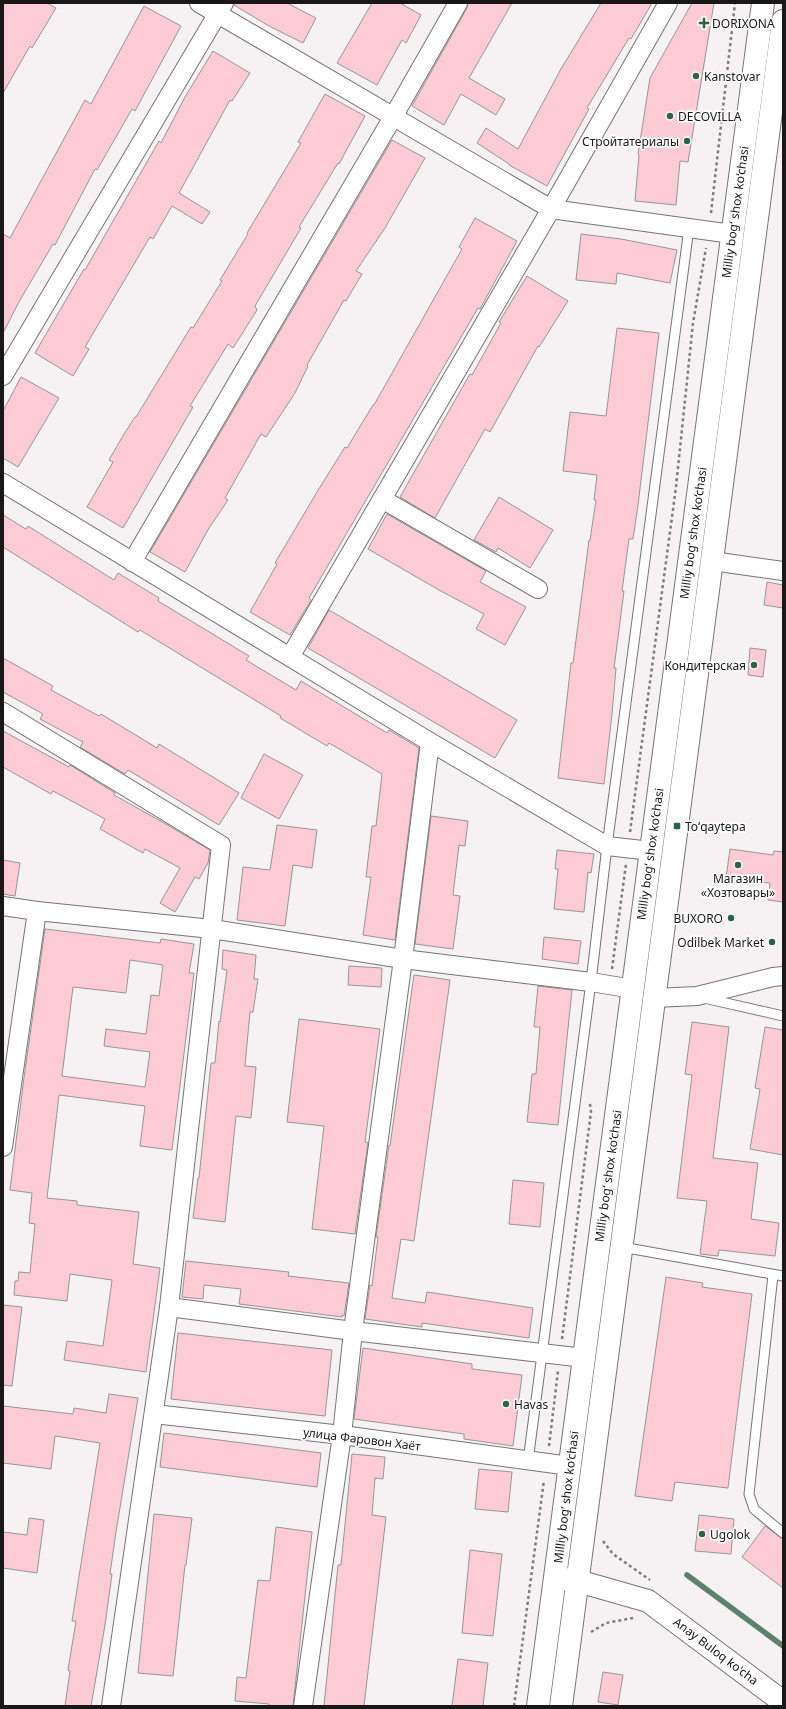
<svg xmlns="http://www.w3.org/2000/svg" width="786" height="1709" viewBox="0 0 786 1709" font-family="'Noto Sans',sans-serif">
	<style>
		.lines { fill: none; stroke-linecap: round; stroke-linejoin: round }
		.stream { stroke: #5c816d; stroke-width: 5.5 }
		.building { fill: #fccbd5; stroke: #989595; fill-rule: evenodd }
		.lane-casing { stroke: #777475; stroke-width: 11 }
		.street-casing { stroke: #777475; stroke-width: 20 }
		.secondary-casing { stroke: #777475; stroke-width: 24 }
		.path { stroke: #7e7b7c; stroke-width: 2.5; stroke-dasharray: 3 3; stroke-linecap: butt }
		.lane { stroke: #fff; stroke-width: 9 }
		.street { stroke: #fff; stroke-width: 18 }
		.secondary { stroke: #fff; stroke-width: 22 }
		.poi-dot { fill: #2c6248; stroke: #fff; stroke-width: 1.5 }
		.labels { text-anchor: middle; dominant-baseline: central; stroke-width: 3.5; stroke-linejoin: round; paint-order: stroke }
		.poi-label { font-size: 12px; fill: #191718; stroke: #fff; text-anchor: start }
		.street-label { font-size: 12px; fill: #191718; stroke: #fff }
	</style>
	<rect width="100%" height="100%" fill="#f6f2f3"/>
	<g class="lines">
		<path class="stream" d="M687,1575L783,1646"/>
	</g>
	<g class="building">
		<path d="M3,3H47L56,8L32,48L30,46L3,93Z"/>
		<path d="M234,3H287L316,18L303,43L269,26L234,5Z"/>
		<path d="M372,3H400L421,15L406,43L402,40L377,85L337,63Z"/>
		<path d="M468,3H512L469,78L505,99L496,115L461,94L444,125L412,106L467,8Z"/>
		<path d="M601,3H652L631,39L629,38L587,108L589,109L547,186L509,165V164L477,143L486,128L518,149L561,69Z"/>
		<path d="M692,3H714L688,162L680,161L676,205L635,201L639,155L638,154L650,78Z"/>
		<path d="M144,6L181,26L135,111L132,109L97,170L95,169L55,245L53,244L20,300L3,333V234L10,238L85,100L91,104Z"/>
		<path d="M213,51L250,73L232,101L230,100L179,193L210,212L202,224L172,206L153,239L150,237L85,347L89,349L73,376L35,353L84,269L85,270L159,141L161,143L185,97Z"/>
		<path d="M325,94L365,116L339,164L338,163L299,227L301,228L255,306L257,310L233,348L228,344L190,406L193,407L123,528L87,507L113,462L109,460L124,434L135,417H136L191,327L193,328L222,281L220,280L248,234L247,233L301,143L298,142Z"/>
		<path d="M392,140L425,158L385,228L356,271L362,274L346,301L344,300L307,365L308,366L295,393L266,437L261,434L225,498L228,500L209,528L185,572L150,552Z"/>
		<path d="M475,218L517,241L480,309L478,308L309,598L311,600L290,635L250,612L277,564L275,563L317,492L345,447L347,448L373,405H374L462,249L459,247Z"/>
		<path d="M581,234L621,239L677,250L670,283L617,273L616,284L576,280Z"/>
		<path d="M527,276L568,301L539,347L538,346L490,432L485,429L435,518L400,497L470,374L472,375L501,323L499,322Z"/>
		<path d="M617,328L659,333L638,505L633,539H629L622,591H624L614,668H616L612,714L604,784L558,778L571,663H573L589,540H590L596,500H594L597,475L563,471L570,412L606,416Z"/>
		<path d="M21,377L59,398L18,467L3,458V411Z"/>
		<path d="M499,497L553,530L530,568L498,548L496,552L474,540Z"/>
		<path d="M387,514L486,571L480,582L526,607L505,645L476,629L484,614L439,590L368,549Z"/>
		<path d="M3,515L26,529L28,526L114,580L118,573L159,598L158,601L249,656L246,660L296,690L301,681L387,733L389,730L419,748L395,940L363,935L371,877H366L372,826H376L382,774L329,743L327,746L280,718L281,716L140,630L138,632L3,547Z"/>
		<path d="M767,582L783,585V608L764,605Z"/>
		<path d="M329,610L517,720L495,758L308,648Z"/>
		<path d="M750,648L766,650L763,677L748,675Z"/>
		<path d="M3,658L53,686L51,690L99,716L101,714L157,748L159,744L239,793L219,825L128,770L125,774L80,747L83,742L40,719L43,714L3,692Z"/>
		<path d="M3,731L69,767L70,765L115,793L114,795L164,823L210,850L208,863L199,879L195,877L175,912L160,903L180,868L145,849L143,853L100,829L105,819L53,791L51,794L3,767Z"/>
		<path d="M264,754L303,775L279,819L241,798Z"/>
		<path d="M431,816L468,821L465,846L459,845L453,895L460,896L453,949L415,944Z"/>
		<path d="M277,825L317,830L312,868L293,865L285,926L237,920L243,867L270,870Z"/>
		<path d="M730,849L773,855L774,851L783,852V902L768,900L770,883L726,878Z"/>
		<path d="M557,850L594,854L591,873L588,872L584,912L554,909L558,869H555Z"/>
		<path d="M3,860L20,863L15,896L3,894Z"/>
		<path d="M45,929L160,943L161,939L194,944L189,973H194L172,1150L140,1146L145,1106L59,1095L47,1198L77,1201V1205L139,1212L133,1264L160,1268L146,1372L64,1360L67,1341L103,1346L112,1280L70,1274L67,1301L14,1295L15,1281H18L19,1272L30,1273L35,1224L29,1223L32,1193L10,1190L23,1085ZM130,960L163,965L159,996L151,995L146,1034L106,1029L104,1046L150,1052L145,1087L62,1076L73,987L126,993Z"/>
		<path d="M544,937L581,941L578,964L542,959Z"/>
		<path d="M223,950L256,955L254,979H258L253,1012H250L245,1066L256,1067L251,1118L236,1116L225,1222L193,1218L198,1178H199L211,1063H215L219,1021L220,1022L227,970L222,969Z"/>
		<path d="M349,966L382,968L381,987L348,985Z"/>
		<path d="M414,975L450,980L414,1241L401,1239L392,1298L425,1303L427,1292L533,1308L529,1338L422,1323V1327L365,1319L370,1285L372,1286L378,1237H376L389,1145L390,1146Z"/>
		<path d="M538,986L572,990L558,1125L527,1122L532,1074H536L540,1027H534Z"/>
		<path d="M299,1019L380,1029L365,1142L368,1143L355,1234L312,1229L324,1126L287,1122Z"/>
		<path d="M692,1022L729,1027L713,1158L758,1163L751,1219L779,1223L775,1256L719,1250L718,1256L700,1254L707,1201L677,1198L692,1075L685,1074Z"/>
		<path d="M765,1027L783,1030V1155L750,1149L760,1089L755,1088Z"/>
		<path d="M513,1180L544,1183L540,1227L509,1224Z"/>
		<path d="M186,1261L289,1272L288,1276L349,1283L344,1316L342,1315V1317L239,1304L241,1289L204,1285L203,1299L182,1297Z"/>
		<path d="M666,1277L703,1283L702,1287L752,1294L728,1488L675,1482L672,1501L635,1496Z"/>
		<path d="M3,1305L22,1307L12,1386L3,1385Z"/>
		<path d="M178,1333L332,1350L325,1416L171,1399Z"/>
		<path d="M363,1348L472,1364V1369L522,1375L513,1446L464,1439V1434L354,1419Z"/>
		<path d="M109,1394L138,1398L116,1532L110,1574H112L105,1625L91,1706H65L70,1671L68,1670L76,1621H72L100,1443L55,1436L51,1469L3,1463V1406L73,1414L74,1408L106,1413Z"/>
		<path d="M164,1433L321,1453L317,1487L160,1467Z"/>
		<path d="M352,1454L385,1457L383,1479L375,1478L372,1515L386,1517L364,1706H324L338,1565H341Z"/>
		<path d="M479,1469L512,1472L508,1512L475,1509Z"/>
		<path d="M154,1514L192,1518L186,1565H185L173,1676L138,1673Z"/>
		<path d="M699,1515L734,1519L731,1554L695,1551Z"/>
		<path d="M29,1518L44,1520L37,1573L3,1568V1532L27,1535Z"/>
		<path d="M765,1526L783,1539V1588L742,1557Z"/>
		<path d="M276,1527L312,1532L293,1706H269V1704L235,1701L237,1677L246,1678L258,1580L270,1581Z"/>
		<path d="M470,1550L502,1554L493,1636L462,1633Z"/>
		<path d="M458,1659L488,1663L483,1706H452Z"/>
		<path d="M603,1672L623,1675L618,1705L598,1702Z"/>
	</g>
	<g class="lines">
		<defs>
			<g id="lane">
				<path d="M704,998L783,1016"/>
				<path d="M622,1247L783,1276"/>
				<path d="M773,1275L749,1494L754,1509L783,1533"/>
				<path d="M528,1461L591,982L607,846L689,228"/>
			</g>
			<g id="street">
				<path d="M199,3L551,209L732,234"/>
				<path d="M3,376L224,3"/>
				<path d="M3,483L430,742L607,846L651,851"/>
				<path d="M382,499L538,589"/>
				<path d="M712,561L783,571"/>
				<path d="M132,562L393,117L458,3"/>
				<path d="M290,657L551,209L668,3"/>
				<path d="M3,712L221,845L169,1307L111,1706"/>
				<path d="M3,906L37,911L212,929L403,959L591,982L633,989"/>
				<path d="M654,998L697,996L773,977L783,976"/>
				<path d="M3,1147L37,911"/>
				<path d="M169,1307L353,1331L584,1358"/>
				<path d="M154,1414L342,1435L570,1466"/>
				<path d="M303,1706L342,1435L353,1331L403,959L430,742"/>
			</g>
			<g id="secondary">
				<path d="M564,1579L578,1581L648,1601L783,1702"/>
				<path d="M538,1706L763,3"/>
				<path d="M561,1706L783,21"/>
			</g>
		</defs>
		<use href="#lane" class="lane-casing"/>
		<use href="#street" class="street-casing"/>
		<use href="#secondary" class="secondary-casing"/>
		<g class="path">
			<path d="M711,213L735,3"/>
			<path d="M630,832L676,487L693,323L706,248"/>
			<path d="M612,969L626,864"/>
			<path d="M562,1339L591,1112L590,1104"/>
			<path d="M549,1446L558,1371"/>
			<path d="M603,1541L613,1554L650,1580"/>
			<path d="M591,1632L606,1623L633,1618"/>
			<path d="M514,1706L544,1480"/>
		</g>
		<use href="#lane" class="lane"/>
		<use href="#street" class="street"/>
		<use href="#secondary" class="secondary"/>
	</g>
	<g class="poi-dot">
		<path d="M702 17h4v4h4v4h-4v4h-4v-4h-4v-4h4z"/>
		<circle cx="696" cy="76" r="4"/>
		<circle cx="670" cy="116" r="4"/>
		<circle cx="687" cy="141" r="4"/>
		<circle cx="754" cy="665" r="4"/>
		<rect x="673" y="822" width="8" height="8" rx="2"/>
		<circle cx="738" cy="865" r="4"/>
		<circle cx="731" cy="918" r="4"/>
		<circle cx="772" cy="942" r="4"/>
		<circle cx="506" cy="1404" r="4"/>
		<circle cx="702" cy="1534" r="4"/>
	</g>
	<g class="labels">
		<g class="poi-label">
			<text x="712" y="23">DORIXONA</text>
			<text x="704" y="76">Kanstovar</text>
			<text x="678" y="116">DECOVILLA</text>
			<text x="679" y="141" text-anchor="end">Стройтатериалы</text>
			<text x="746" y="665" text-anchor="end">Кондитерская</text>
			<text x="685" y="826">Toʻqaytepa</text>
			<text x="738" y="878" text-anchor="middle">Магазин<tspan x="738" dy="14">«Хозтовары»</tspan></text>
			<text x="723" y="918" text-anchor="end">BUXORO</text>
			<text x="764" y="942" text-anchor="end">Odilbek Market</text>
			<text x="514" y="1404">Havas</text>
			<text x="710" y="1534">Ugolok</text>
		</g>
		<g class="street-label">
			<text transform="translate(735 212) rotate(-82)">Milliy bog‘ shox ko‘chasi</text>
			<text transform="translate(693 533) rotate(-82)">Milliy bog‘ shox ko‘chasi</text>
			<text transform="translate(650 854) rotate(-82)">Milliy bog‘ shox ko‘chasi</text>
			<text transform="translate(608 1176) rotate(-82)">Milliy bog‘ shox ko‘chasi</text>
			<text transform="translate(362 1439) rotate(7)">улица Фаровон Хаёт</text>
			<text transform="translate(566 1497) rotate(-83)">Milliy bog‘ shox ko‘chasi</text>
			<text transform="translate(716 1651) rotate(37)">Anay Buloq ko'cha</text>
		</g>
	</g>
	<rect width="786" height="1709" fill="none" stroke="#191718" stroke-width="8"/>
</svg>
